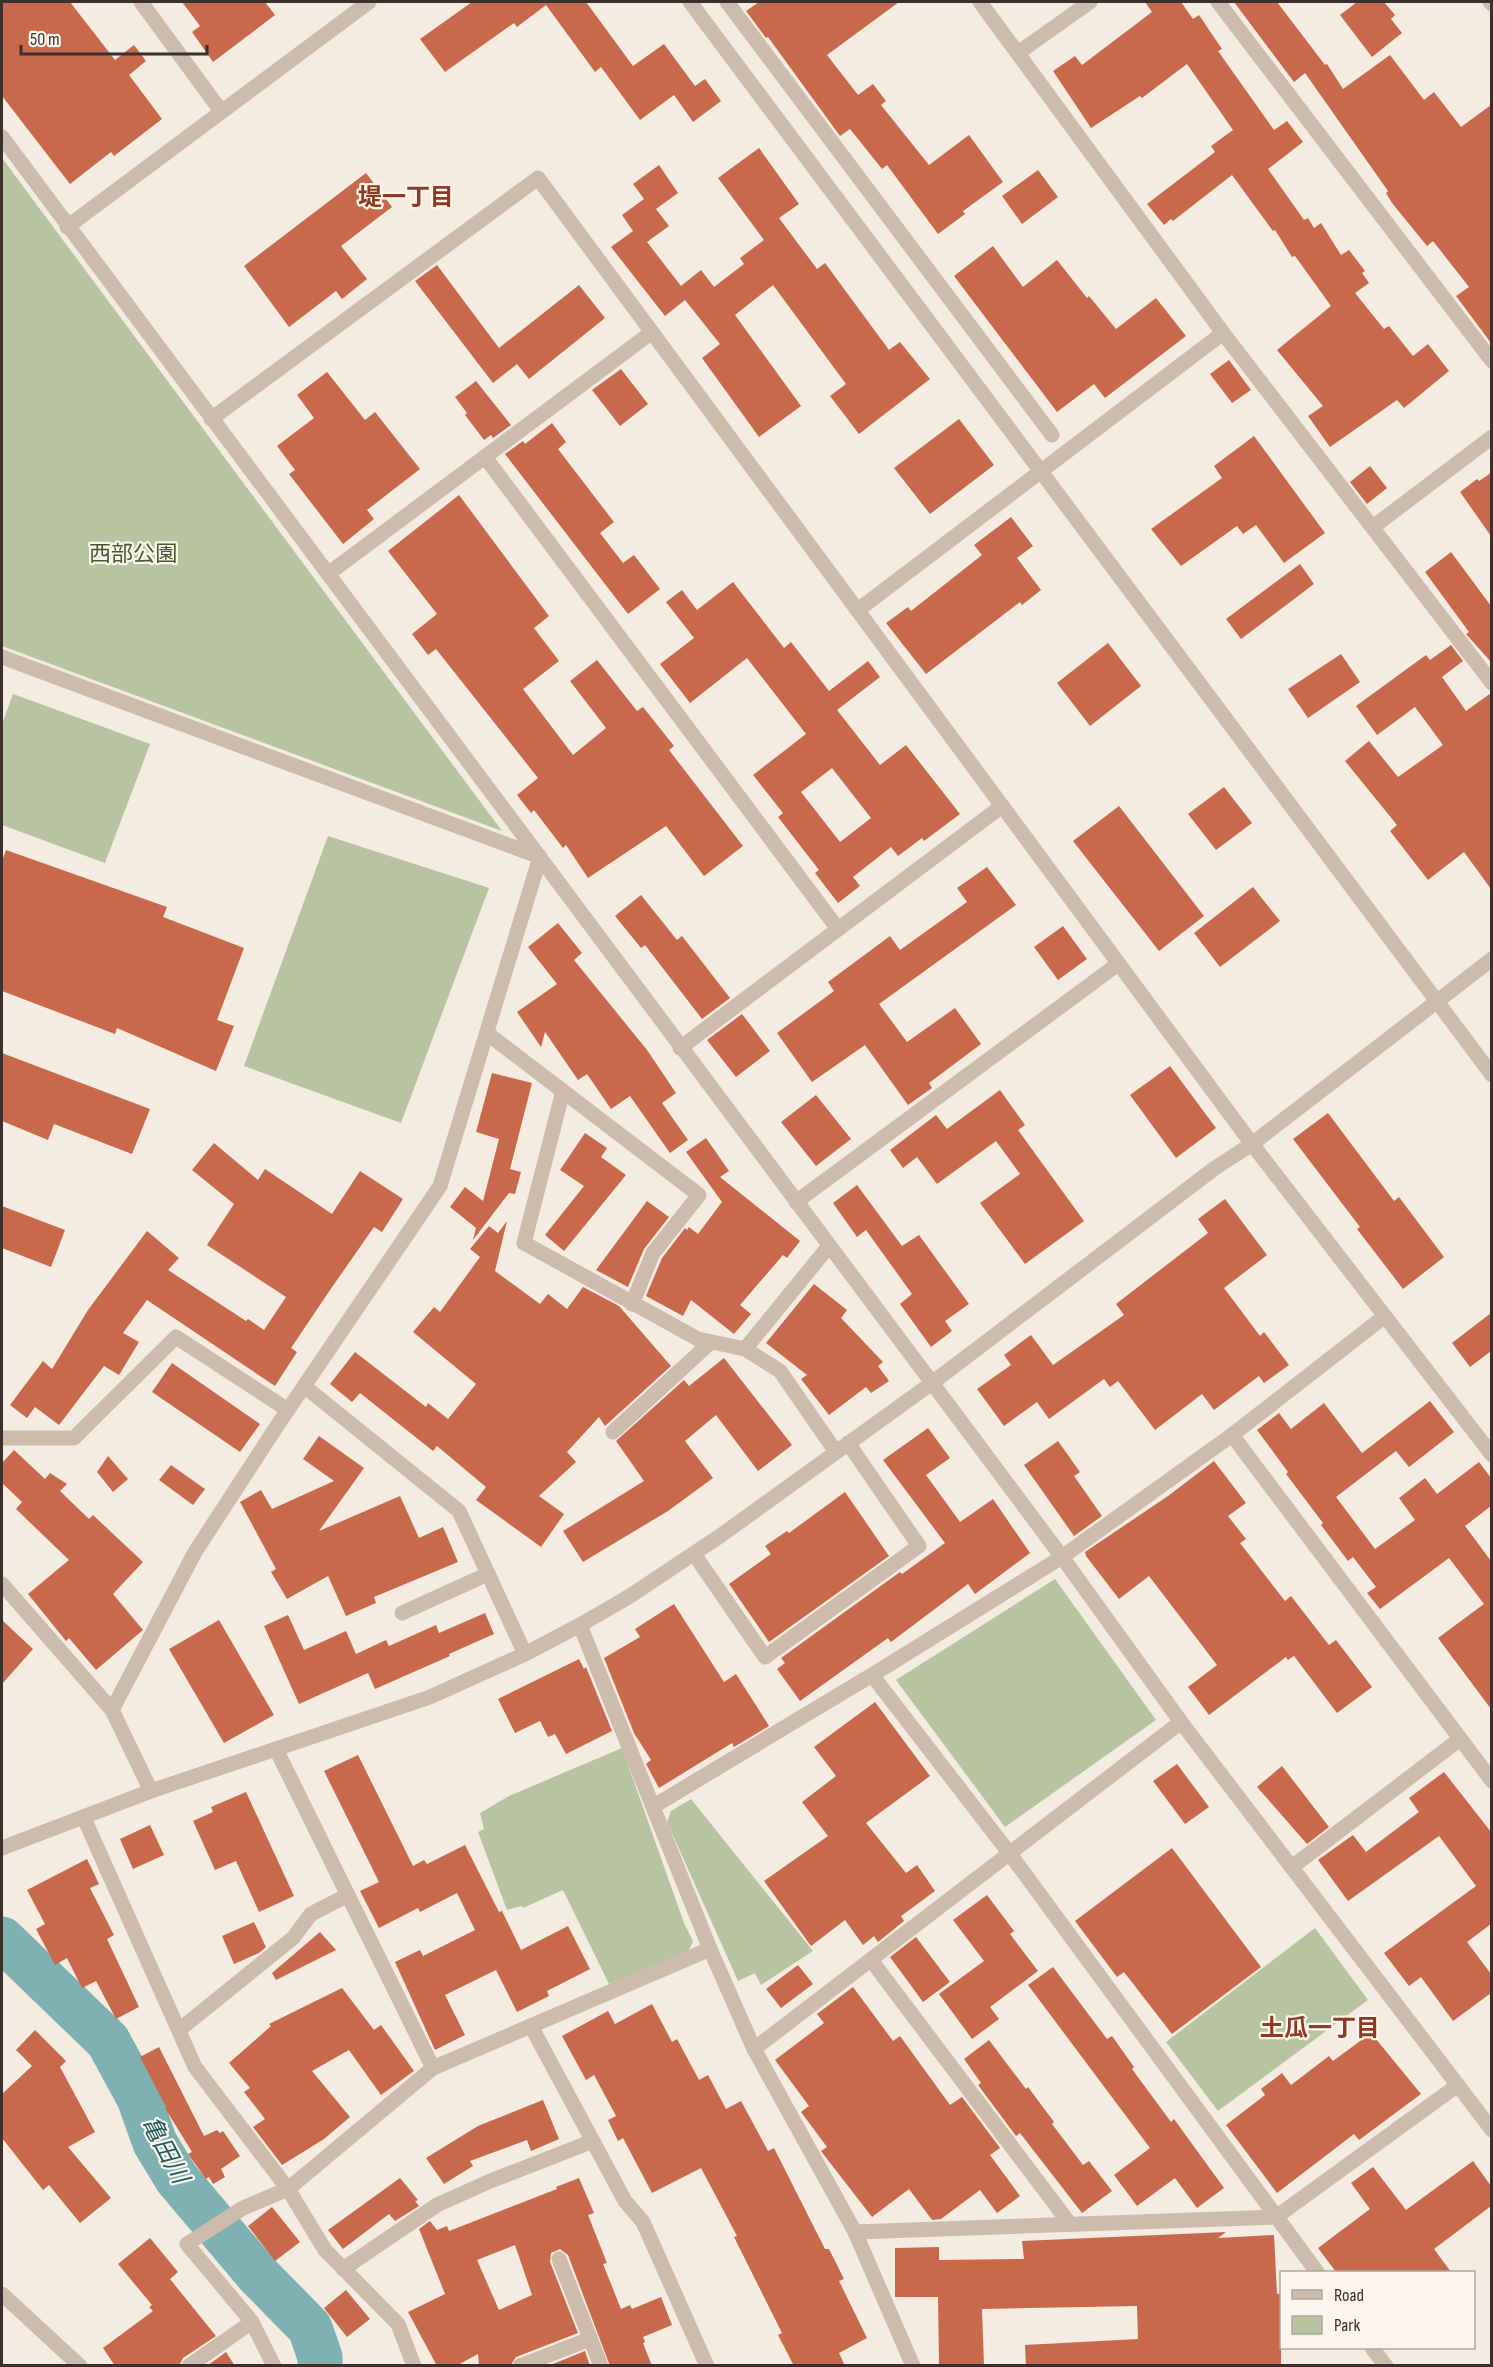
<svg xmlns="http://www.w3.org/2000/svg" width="1493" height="2367" viewBox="0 0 1493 2367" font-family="'Sofia Sans Condensed','Noto Sans JP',sans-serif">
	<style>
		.green { fill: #b8c4a0 }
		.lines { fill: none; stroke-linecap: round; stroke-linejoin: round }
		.river { stroke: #7fb0b2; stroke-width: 45 }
		.building { fill: #c8694b; fill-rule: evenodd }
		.minor { stroke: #cdbbac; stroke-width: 15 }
		.labels { text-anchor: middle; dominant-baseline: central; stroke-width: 4.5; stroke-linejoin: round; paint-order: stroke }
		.park-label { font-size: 22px; fill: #4a5a2e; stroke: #fbf5ee }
		.neighbourhood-label { font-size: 24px; font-weight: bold; fill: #8c3b22; stroke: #fbf5ee }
		.water-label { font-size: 24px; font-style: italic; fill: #1f5a5e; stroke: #fbf5ee }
	</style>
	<rect width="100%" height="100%" fill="#f4ebe1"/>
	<g class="green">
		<path d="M2,158L502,831L2,646Z"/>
		<path d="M13,694L150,744L105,863L2,825V724Z"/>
		<path d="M328,836L489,888L401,1123L244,1066Z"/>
		<path d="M1055,1579L1156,1720L1005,1827L896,1680Z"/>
		<path d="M622,1748L684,1923L693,1941L688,1952L609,1984L563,1890L523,1908L521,1906L507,1910L478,1832L484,1829L480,1813L509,1796Z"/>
		<path d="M691,1799L813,1951L761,1985L755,1973L738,1981L667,1822L671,1811Z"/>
		<path d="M1315,1928L1368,2000L1218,2111L1166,2042Z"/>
	</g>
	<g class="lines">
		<path class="river" d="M2,1939L108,2041L139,2098L155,2143L177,2179L258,2275L310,2328L320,2357V2366"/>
	</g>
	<g class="building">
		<path d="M2,2H70L115,60L134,45L146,61L129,75L162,119L114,156L111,152L70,184L2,96Z"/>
		<path d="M182,2H265L275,15L213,62L192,32L200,26Z"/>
		<path d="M472,2H586L633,66L664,44L695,86L705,79L721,101L693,122L674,95L640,120L601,67L595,72L546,5L517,27L514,23L445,72L420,39Z"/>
		<path d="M759,2H899L827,55L858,95L873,84L886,101L881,105L929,165L969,135L1003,182L963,211L965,214L938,234L887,165L882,169L850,129L840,136L768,37L766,38L746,11Z"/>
		<path d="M1145,2H1181L1193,19L1199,15L1222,49L1218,51L1274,130L1287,121L1303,142L1268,169L1304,220L1308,218L1314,228L1321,223L1341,255L1349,250L1365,271L1362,273L1369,283L1355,293L1384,329L1389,326L1413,356L1428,344L1449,371L1404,408L1397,400L1330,447L1308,416L1323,406L1277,350L1331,306L1295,256L1292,257L1275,230L1273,231L1232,175L1173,221L1171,219L1164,225L1147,204L1215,152L1211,146L1233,130L1187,64L1142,98L1140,96L1091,128L1053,71L1075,56L1082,65L1152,12Z"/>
		<path d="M1234,2H1277L1325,65L1327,64L1343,89L1390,55L1424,100L1434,92L1461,127L1491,105V343L1456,296L1469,287L1433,241L1427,246L1392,203L1386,193L1388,191L1305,73L1294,82Z"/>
		<path d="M1357,2H1384L1395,15L1391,19L1402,33L1372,57L1340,15Z"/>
		<path d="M759,148L799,204L779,218L817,269L825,263L889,350L900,342L930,379L859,434L830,396L846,384L773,285L735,315L801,406L759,437L702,358L720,344L685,300L665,316L611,247L633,231L622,215L644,199L633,184L659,165L678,193L656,209L669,226L647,242L681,286L701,270L714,287L744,264L740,258L764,240L718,178Z"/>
		<path d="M1038,170L1058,197L1022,224L1002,196Z"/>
		<path d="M366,173L392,207L341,246L367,279L342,299L336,291L289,327L244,266Z"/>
		<path d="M993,246L1023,287L1057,260L1087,298L1089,296L1116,329L1156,298L1186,336L1105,398L1094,384L1057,412L954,276Z"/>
		<path d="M437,265L499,348L579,285L605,318L529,379L517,364L493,383L415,281Z"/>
		<path d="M1229,360L1251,390L1232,403L1210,374Z"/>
		<path d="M621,369L648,404L620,426L592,390Z"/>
		<path d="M327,372L365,420L375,412L420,469L367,510L374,519L343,544L289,474L295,470L277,446L314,418L297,395Z"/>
		<path d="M476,381L511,425L493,438L491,435L484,440L465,415L467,413L455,397Z"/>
		<path d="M959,419L994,465L930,514L894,468Z"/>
		<path d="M552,423L566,442L558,449L614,522L600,533L623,563L634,555L660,589L628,614L505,454L523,441L525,444Z"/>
		<path d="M1254,436L1325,533L1284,563L1256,525L1243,534L1237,526L1181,566L1151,529L1222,478L1214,466Z"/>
		<path d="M1370,466L1387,488L1367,504L1350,482Z"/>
		<path d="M1491,473V536L1460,492L1477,479L1479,481Z"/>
		<path d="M459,495L549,616L534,628L559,661L523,689L573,755L606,728L570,681L597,660L637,711L643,707L674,746L669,750L743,846L704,876L666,826L588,878L566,845L563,848L534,810L531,813L517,795L538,778L436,649L428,655L412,634L437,614L388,551Z"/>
		<path d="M1011,517L1033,546L1017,558L1041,590L1022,605L1020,602L926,674L886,623L908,607L911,611L982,555L974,545Z"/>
		<path d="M1451,552L1491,606V662L1466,634L1469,632L1425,572Z"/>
		<path d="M1300,564L1314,584L1241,639L1226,619Z"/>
		<path d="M733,582L784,648L791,642L829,691L868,661L880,677L837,710L880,765L906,745L960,814L924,841L922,838L898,856L891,847L853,877L860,886L838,903L815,873L819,870L778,817L783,813L753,775L806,734L747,658L690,703L660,664L694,638L666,602L682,590L697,610ZM832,768L871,818L840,842L801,792Z"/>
		<path d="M1108,643L1141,686L1090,726L1057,683Z"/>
		<path d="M1451,645L1463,661L1442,677L1466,711L1491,693V889L1464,852L1428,880L1390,831L1397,825L1345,761L1369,741L1398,777L1443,745L1415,707L1377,735L1356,706L1426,655L1430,660Z"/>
		<path d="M1341,654L1360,682L1308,718L1288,689Z"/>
		<path d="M1224,787L1252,823L1216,850L1188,814Z"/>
		<path d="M1119,806L1204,916L1159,951L1073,841Z"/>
		<path d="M6,850L167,907L163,917L244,948L217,1020L234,1026L216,1071L117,1028L115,1034L2,991V861Z"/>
		<path d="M987,867L1016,905L879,1004L907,1042L955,1008L981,1044L929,1083L932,1088L908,1105L865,1045L812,1082L777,1033L834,991L828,982L890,936L900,950L967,902L957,888Z"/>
		<path d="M1253,887L1280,921L1220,967L1194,933Z"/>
		<path d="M641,895L677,940L682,936L730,998L702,1019L645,945L641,948L615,916Z"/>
		<path d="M558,923L582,953L574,960L647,1050L676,1093L662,1103L688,1140L670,1153L630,1096L611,1109L587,1074L578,1080L545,1032L541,1047L517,1012L557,984L528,947Z"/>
		<path d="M1063,926L1087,959L1058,980L1034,947Z"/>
		<path d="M742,1014L770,1051L736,1077L707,1040Z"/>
		<path d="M2,1053L150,1109L132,1154L54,1124L48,1140L2,1121Z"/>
		<path d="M1170,1066L1216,1128L1176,1158L1130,1095Z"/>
		<path d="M492,1073L532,1083L510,1169L521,1172L515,1194L509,1193L473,1240L476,1228L450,1207L465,1187L483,1201L499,1139L476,1132Z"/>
		<path d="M1000,1090L1025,1125L1018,1130L1084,1221L1025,1264L980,1203L1020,1174L996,1141L937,1184L917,1157L903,1168L890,1150L936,1115L947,1129Z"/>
		<path d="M816,1095L851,1139L816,1166L781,1122Z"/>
		<path d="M1328,1113L1394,1201L1399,1197L1444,1257L1403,1289L1357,1229L1360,1227L1293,1139Z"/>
		<path d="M585,1133L607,1148L601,1157L626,1175L564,1251L545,1235L584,1186L560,1170Z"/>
		<path d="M706,1138L729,1171L720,1177L800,1241L787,1258L783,1255L740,1305L751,1314L734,1334L691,1300L683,1316L646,1296L662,1258L685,1228L687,1230L689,1227L698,1234L722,1202L686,1152Z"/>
		<path d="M214,1143L258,1180L265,1169L332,1214L360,1171L403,1199L382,1232L374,1227L330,1290L291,1348L297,1352L275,1386L147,1300L123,1333L139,1342L119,1375L104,1366L59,1425L35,1407L27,1418L10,1405L43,1361L52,1369L88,1310L147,1231L179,1258L168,1270L246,1321L248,1319L264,1330L286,1297L207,1245L234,1204L192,1170Z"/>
		<path d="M857,1185L902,1246L919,1235L969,1304L945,1321L952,1331L931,1347L900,1304L912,1294L866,1230L857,1237L833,1203Z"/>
		<path d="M1225,1199L1267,1255L1224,1288L1260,1336L1264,1332L1289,1365L1264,1383L1259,1376L1214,1410L1202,1394L1155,1430L1118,1381L1110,1387L1104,1379L1049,1419L1037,1402L1004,1426L977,1389L1011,1365L1004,1355L1031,1335L1053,1365L1124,1315L1116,1304L1208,1233L1198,1219Z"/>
		<path d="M647,1201L669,1217L644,1249L628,1287L596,1270Z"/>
		<path d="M2,1206L65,1230L51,1267L2,1248Z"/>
		<path d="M507,1221L495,1271L540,1304L548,1294L567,1309L583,1287L619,1306L671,1366L605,1426L599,1417L567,1452L576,1462L539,1496L564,1514L541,1547L476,1500L486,1487L437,1446L433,1451L360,1393L352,1402L330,1384L355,1352L426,1407L428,1403L448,1419L476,1384L413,1332L434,1307L440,1312L480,1257L470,1249L489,1226L498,1233Z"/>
		<path d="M814,1284L847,1310L841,1318L883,1362L878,1366L889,1381L871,1393L866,1387L829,1415L801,1379L807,1375L766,1343Z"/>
		<path d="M1491,1313V1351L1470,1367L1452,1343Z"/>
		<path d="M724,1358L792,1445L758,1471L716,1415L685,1441L713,1478L668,1511L583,1562L563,1531L644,1481L616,1441L684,1380L689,1386Z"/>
		<path d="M172,1363L260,1424L240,1452L152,1392Z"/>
		<path d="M1430,1401L1454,1432L1409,1467L1396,1451L1336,1497L1375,1549L1415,1520L1399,1498L1425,1478L1437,1494L1479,1462L1491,1478V1506L1465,1526L1491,1561V1709L1438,1638L1484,1604L1449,1558L1380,1609L1367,1593L1376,1587L1353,1557L1348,1561L1321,1525L1323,1523L1286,1474L1288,1472L1257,1430L1279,1413L1291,1429L1324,1403L1362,1453Z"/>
		<path d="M928,1428L950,1458L926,1475L960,1522L993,1499L1030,1553L975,1594L968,1584L891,1642L888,1638L800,1701L777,1669L785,1663L781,1658L900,1572L902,1574L945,1543L883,1460Z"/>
		<path d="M319,1436L364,1468L319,1531L400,1496L419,1538L443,1527L458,1562L374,1597L376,1603L346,1616L328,1576L287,1599L271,1572L276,1569L240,1502L261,1490L272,1509L334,1481L303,1459Z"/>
		<path d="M1058,1441L1080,1472L1074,1476L1102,1516L1074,1536L1024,1465Z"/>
		<path d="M14,1450L45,1479L50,1473L67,1484L60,1491L89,1519L93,1515L143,1562L113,1594L143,1630L96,1670L69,1638L66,1641L28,1594L69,1560L16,1509L22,1502L2,1483V1463Z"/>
		<path d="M108,1456L128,1479L113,1492L97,1472Z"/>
		<path d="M1214,1461L1246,1503L1228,1516L1246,1539L1240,1543L1285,1601L1291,1596L1329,1645L1336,1640L1372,1687L1337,1713L1294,1656L1288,1660L1286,1657L1209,1715L1188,1687L1217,1665L1149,1576L1119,1599L1086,1556L1085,1552L1168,1496Z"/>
		<path d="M171,1465L205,1489L193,1505L159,1480Z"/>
		<path d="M845,1492L889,1556L769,1642L729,1584L771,1554L765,1546L787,1531L789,1533Z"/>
		<path d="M674,1604L724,1682L736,1674L769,1726L734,1747L732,1743L659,1788L646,1764L651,1760L634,1733L604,1658L640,1637L635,1629Z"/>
		<path d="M485,1613L494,1634L449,1654L450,1656L375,1689L368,1673L299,1704L264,1626L288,1615L304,1650L346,1631L356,1654L386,1640L389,1646L436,1625L439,1633Z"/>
		<path d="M2,1620L33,1649L2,1684Z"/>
		<path d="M219,1620L274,1715L224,1743L169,1649Z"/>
		<path d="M579,1659L584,1669L586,1667L612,1731L566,1754L555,1734L548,1737L540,1721L515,1733L498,1699Z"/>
		<path d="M875,1702L930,1776L866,1823L906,1873L917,1865L935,1891L901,1916L904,1921L878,1942L874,1936L863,1945L845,1920L811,1946L764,1881L828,1836L802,1802L836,1776L814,1747Z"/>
		<path d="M358,1755L413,1866L424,1860L427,1864L465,1845L499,1912L502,1911L521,1950L568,1926L590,1969L547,1991L549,1996L517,2012L496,1970L445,1995L465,2035L435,2050L395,1962L420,1950L423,1956L475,1930L457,1893L420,1912L418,1908L379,1928L360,1891L379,1882L324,1771Z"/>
		<path d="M1177,1764L1209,1807L1185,1824L1153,1781Z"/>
		<path d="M1282,1766L1329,1827L1307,1844L1257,1787Z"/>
		<path d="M1444,1772L1491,1832V1924L1467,1942L1491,1974V1993L1453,2021L1421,1977L1409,1986L1384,1953L1476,1886L1439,1836L1348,1901L1318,1860L1353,1835L1366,1852L1419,1812L1409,1798Z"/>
		<path d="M246,1792L294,1896L259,1912L236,1861L215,1870L193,1821L213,1812L211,1807Z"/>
		<path d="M150,1825L164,1855L133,1869L120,1839Z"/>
		<path d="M1172,1848L1261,1967L1172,2034L1124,1972L1117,1977L1075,1921Z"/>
		<path d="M87,1859L99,1884L90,1888L114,1935L107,1939L139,2007L116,2019L96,1981L82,1988L67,1958L55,1965L36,1929L45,1924L27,1890Z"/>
		<path d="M987,1895L1014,1931L1010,1934L1038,1971L990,2007L999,2019L972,2039L939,1994L984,1961L953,1920Z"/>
		<path d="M254,1922L266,1947L259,1953L234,1964L222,1936Z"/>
		<path d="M320,1932L336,1950L276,1980L272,1973Z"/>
		<path d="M916,1937L950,1982L923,2002L890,1957Z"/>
		<path d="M798,1965L813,1984L781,2008L766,1989Z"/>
		<path d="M1053,1967L1107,2039L1112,2036L1134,2067L1132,2069L1171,2122L1174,2119L1224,2188L1197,2208L1175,2178L1137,2206L1114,2175L1150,2148L1028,1985Z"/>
		<path d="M853,1987L893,2041L900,2036L950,2105L962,2097L1000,2148L990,2155L1020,2196L997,2213L980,2190L941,2219L932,2220L909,2189L872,2217L824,2155L821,2151L827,2147L801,2112L809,2106L775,2060L824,2023L817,2014Z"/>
		<path d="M342,1988L374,2030L381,2025L414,2071L381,2095L349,2050L312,2071L350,2117L324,2139L282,2165L253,2127L265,2119L244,2092L250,2088L229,2063L271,2026L269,2024Z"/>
		<path d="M652,2004L672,2042L677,2039L699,2080L708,2075L726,2109L741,2101L768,2151L774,2148L825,2249H829L844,2279L839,2281L867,2338L839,2353L845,2366H794L778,2335L782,2333L734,2237L737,2236L701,2168L652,2193L623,2138L618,2141L608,2120L616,2116L594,2075L586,2080L562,2036L608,2011L615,2024Z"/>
		<path d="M35,2030L66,2061L60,2067L95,2132L68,2147L111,2198L80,2223L49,2185L43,2190L2,2138V2094L32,2066L16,2050Z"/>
		<path d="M1371,2033L1421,2094L1359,2140L1354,2134L1277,2193L1226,2125L1265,2095L1261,2089L1282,2073L1291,2085L1329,2056L1333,2061Z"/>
		<path d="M989,2040L1026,2089L1028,2087L1054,2122L1052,2124L1083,2165L1089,2161L1112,2191L1082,2213L1020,2133L1016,2136L978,2085L981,2083L964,2059Z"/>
		<path d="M159,2047L204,2136L217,2130L220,2133L223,2131L240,2156L221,2169L225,2177L213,2184L209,2177L206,2179L188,2154L192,2152L165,2108L166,2107L140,2057Z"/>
		<path d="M543,2100L559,2139L531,2151L527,2140L470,2161L473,2166L444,2184L426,2158L478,2126Z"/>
		<path d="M1473,2161L1491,2186V2206L1434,2249L1451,2272H1336L1318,2248L1370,2209L1351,2183L1373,2167L1406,2210Z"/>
		<path d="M400,2178L418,2200L415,2201L419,2206L395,2221L389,2214L343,2249L328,2230Z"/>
		<path d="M579,2178L594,2213L588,2215L607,2263L603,2264L621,2309L630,2305L632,2309L661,2297L672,2325L643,2337L645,2342L643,2343L652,2366H610L568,2255L560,2249L551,2253L550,2262L578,2333L516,2357L510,2366H479L478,2354L456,2366H437L408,2312L445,2294L419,2229L430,2221L437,2230L447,2226L449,2231L557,2189L556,2187ZM515,2245L532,2295L499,2310L477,2260Z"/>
		<path d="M272,2207L300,2242L275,2261L248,2226Z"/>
		<path d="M1226,2232L1218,2238L1274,2235L1277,2294L1281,2293V2366H1026L1025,2345L1138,2339L1137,2306L982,2309L984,2366H939L938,2297H895V2248L939,2247V2260L1024,2259L1022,2241Z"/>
		<path d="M150,2238L178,2272L170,2279L216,2336L183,2358L179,2366H115L103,2348L153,2311L149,2307L152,2305L118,2264Z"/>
		<path d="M346,2290L370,2319L347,2337L324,2308Z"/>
		<path d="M585,2351L590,2366H548Z"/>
		<path d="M226,2352L235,2366H207Z"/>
	</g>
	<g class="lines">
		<g class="minor">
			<path d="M141,2L221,111"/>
			<path d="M690,2L1492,1075"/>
			<path d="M727,2L1052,435"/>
			<path d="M980,2L1223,333L1492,683"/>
			<path d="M1218,2L1492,361"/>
			<path d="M1490,2L1492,4"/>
			<path d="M1018,53L1090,2"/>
			<path d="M2,137L1062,1557L1181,1722L1492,2130"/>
			<path d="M67,227L369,2"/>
			<path d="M211,419L538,178L1252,1144L1492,1455"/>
			<path d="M485,457L838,929"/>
			<path d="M1373,527L1492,437"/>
			<path d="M328,574L652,332"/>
			<path d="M858,610L1223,333"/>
			<path d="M2,657L540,857"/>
			<path d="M488,1034L699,1195L653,1253L632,1304"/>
			<path d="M680,1048L1002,806"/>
			<path d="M563,1091L524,1243L698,1339L745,1349L780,1371L836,1452"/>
			<path d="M796,1202L1118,964"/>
			<path d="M745,1349L829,1246"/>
			<path d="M304,1386L459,1511L525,1654"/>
			<path d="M613,1432L711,1342"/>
			<path d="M1232,1435L1492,1781"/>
			<path d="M2,1438H74L176,1337L288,1410"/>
			<path d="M694,1554L765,1657L919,1546L848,1443"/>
			<path d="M2,1584L112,1710L151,1791"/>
			<path d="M402,1613L488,1574"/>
			<path d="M580,1625L710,1949L754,2049L855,2232L913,2366"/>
			<path d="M872,1675L1010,1854L1317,2272"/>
			<path d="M112,1710L195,1552L277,1426L440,1186L540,857"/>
			<path d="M276,1749L433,2068"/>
			<path d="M654,1806L872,1675L1062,1557L1232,1435L1385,1316"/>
			<path d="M84,1818L195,2067L288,2189L325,2250L398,2324L414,2366"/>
			<path d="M2,1848L151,1791L430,1697L525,1654L580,1625L630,1596L720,1536L932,1383L1215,1168L1252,1144L1492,959"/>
			<path d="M1292,1867L1460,1739"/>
			<path d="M871,1960L1070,2224"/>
			<path d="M531,2026L625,2201L643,2222L707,2366"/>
			<path d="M179,2030L293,1938L311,1914L348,1895"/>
			<path d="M754,2049L1181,1722"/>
			<path d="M855,2232L1276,2217L1458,2085"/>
			<path d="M559,2259L601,2366"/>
			<path d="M343,2269L437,2205L488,2182L593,2141"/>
			<path d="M2,2294L80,2366"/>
			<path d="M1372,2348L1386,2366"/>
			<path d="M189,2366L252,2322"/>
			<path d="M274,2366L252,2322L187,2244L243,2208L288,2189L433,2068L710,1949"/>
			<path d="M520,2366L590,2339"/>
		</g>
	</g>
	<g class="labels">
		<g class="park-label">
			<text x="133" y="554">西部公園</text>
		</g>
		<g class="neighbourhood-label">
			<text x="406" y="197">堤一丁目</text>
			<text x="1320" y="2028">土瓜一丁目</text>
		</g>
		<g class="water-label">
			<text transform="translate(165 2150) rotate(62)">亀田川</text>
		</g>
	</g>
	<rect width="1493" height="2367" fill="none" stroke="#3b302b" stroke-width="6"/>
	<rect x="1280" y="2271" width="195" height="78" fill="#fbf5ee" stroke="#aea6a0" stroke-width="1.5"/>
	<rect x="1292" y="2290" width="30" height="9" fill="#cdbbac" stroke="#aea6a0" stroke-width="1.5"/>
	<text x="1334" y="2301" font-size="18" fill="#3b302b">Road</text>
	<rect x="1292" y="2316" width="30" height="18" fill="#b8c4a0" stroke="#aea6a0" stroke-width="1.5"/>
	<text x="1334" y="2331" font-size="18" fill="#3b302b">Park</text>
	<path d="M21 45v9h186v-9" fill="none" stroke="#3b302b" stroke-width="3"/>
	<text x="30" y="45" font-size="18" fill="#3b302b" stroke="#fbf5ee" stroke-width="4.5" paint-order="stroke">50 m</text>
</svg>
